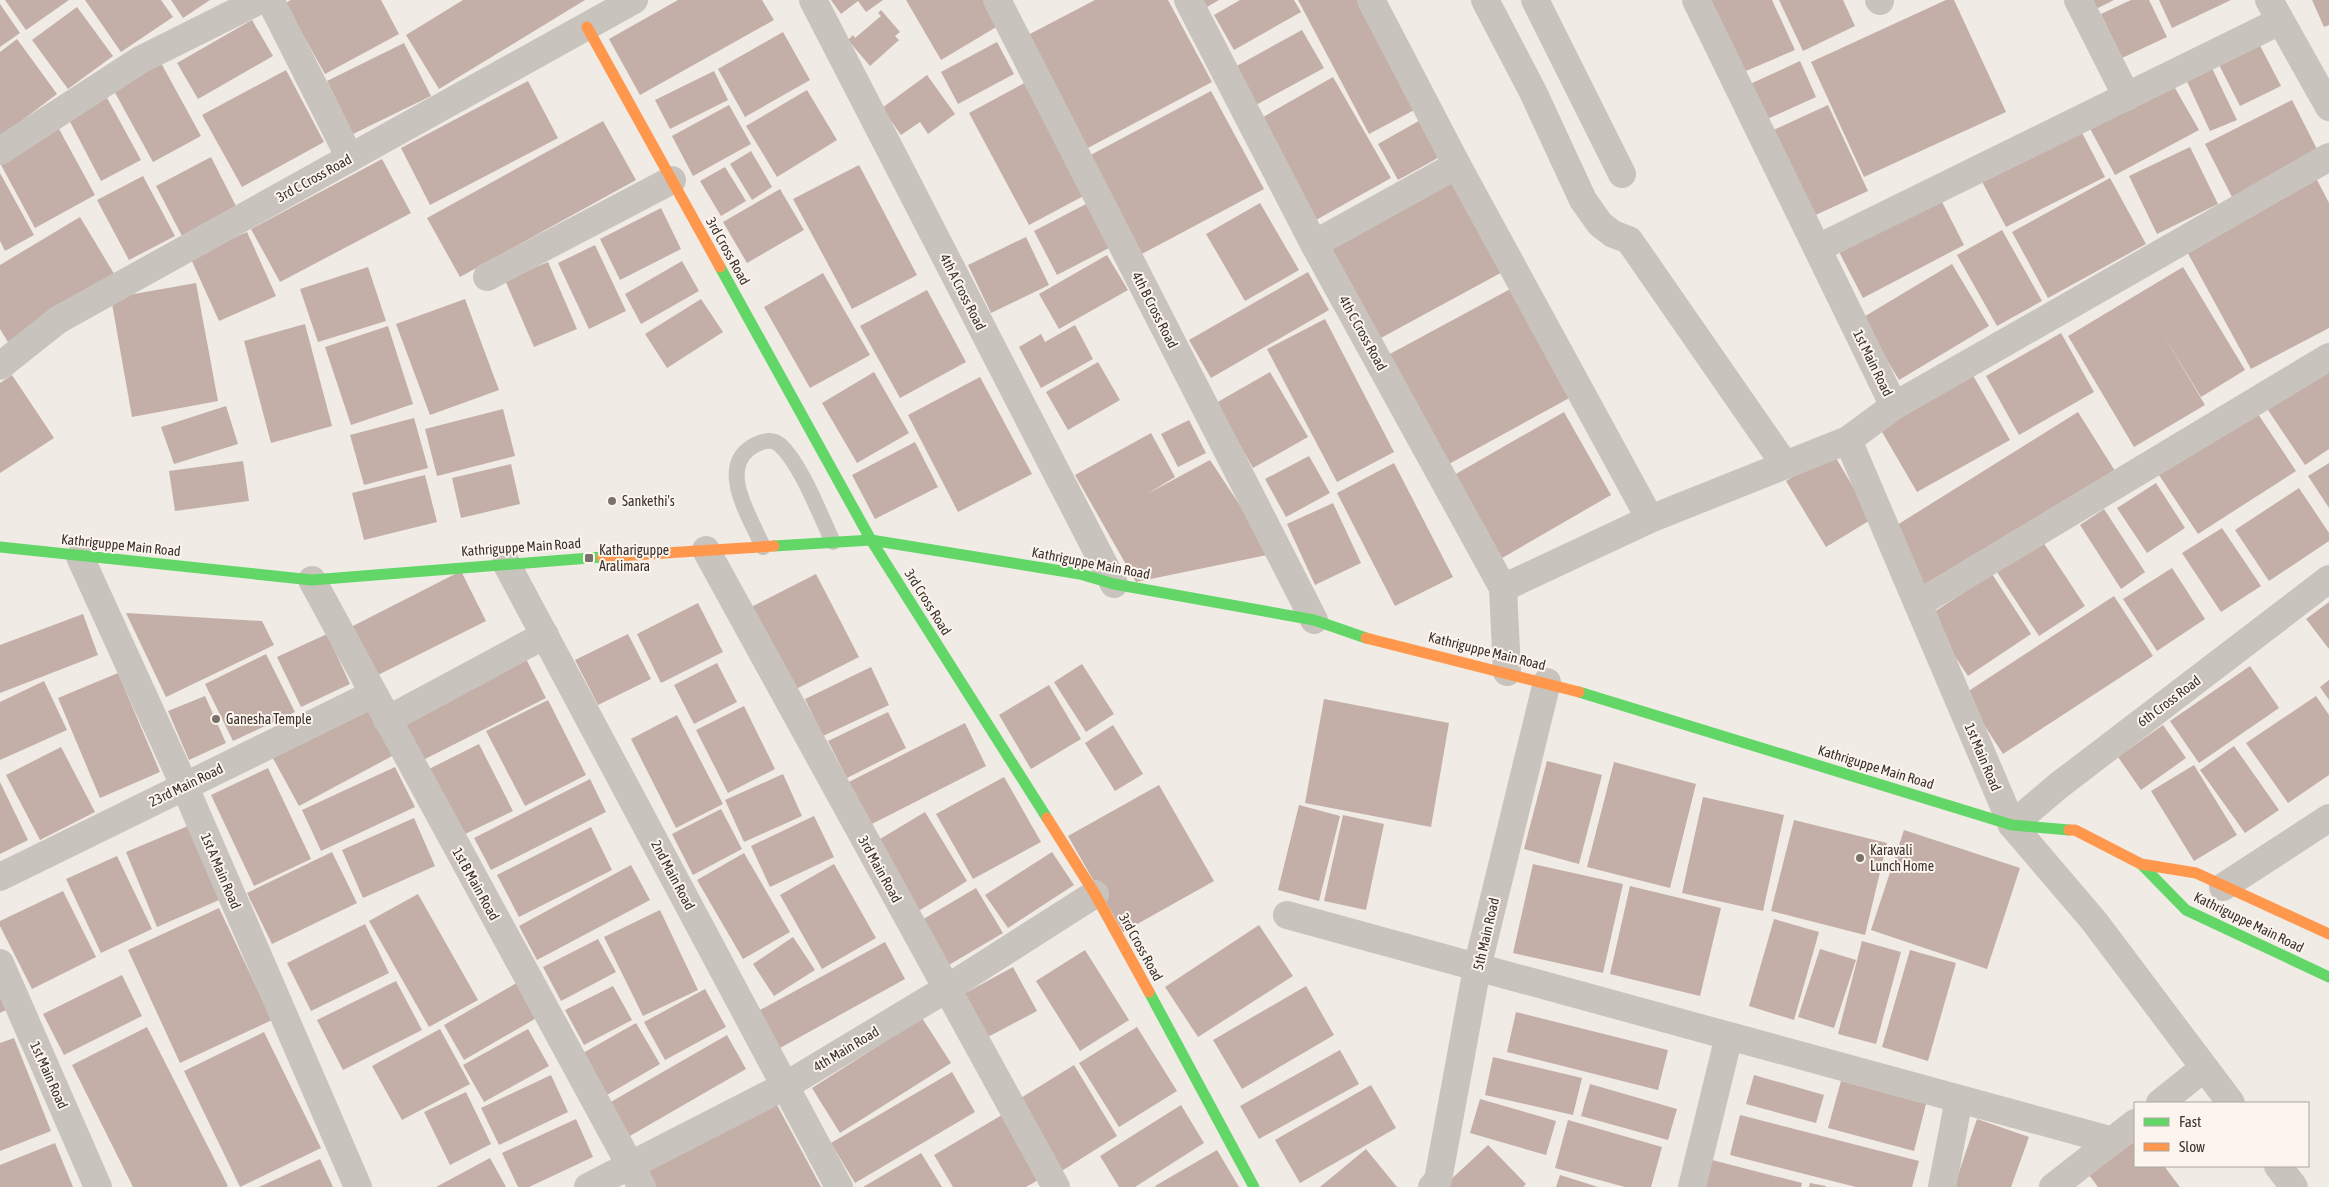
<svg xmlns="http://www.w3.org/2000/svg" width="2329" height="1187" viewBox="0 0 2329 1187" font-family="'Asap Condensed',sans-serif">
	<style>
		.building { fill: #c3afa7 }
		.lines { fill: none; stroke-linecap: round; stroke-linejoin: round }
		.lane { stroke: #c9c3be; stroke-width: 16 }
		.street { stroke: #c9c3be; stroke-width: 28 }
		.fast { stroke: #63d668; stroke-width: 11 }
		.slow { stroke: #ff974d; stroke-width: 11 }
		.poi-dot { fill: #7a716c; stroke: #fbf5ee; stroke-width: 2 }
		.labels { text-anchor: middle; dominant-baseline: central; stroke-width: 4; stroke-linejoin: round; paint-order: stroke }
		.street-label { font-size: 14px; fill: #3b302b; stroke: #fbf5ee }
		.poi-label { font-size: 14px; fill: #3b302b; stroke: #fbf5ee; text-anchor: start }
	</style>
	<rect width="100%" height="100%" fill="#f0ebe5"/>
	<g class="building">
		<path d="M5,0H69L26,30Z"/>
		<path d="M85,0H161L173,17L121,52Z"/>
		<path d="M171,0H210L183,18Z"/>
		<path d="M291,0H381L399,34L325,74L285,3Z"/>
		<path d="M463,0H585L439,89L406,35Z"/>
		<path d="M678,0H762L774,20L640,95L609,39Z"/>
		<path d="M831,0H883L866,12L858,1L841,14Z"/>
		<path d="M906,0H989L1003,23L941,60Z"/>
		<path d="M1095,0H1168L1212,82L1086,149L1026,36Z"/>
		<path d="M1196,0H1219L1202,10Z"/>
		<path d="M1240,0H1294L1301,12L1234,50L1214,15Z"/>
		<path d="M1298,0H1361L1418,108L1369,134Z"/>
		<path d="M1703,0H1772L1795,50L1739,74Z"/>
		<path d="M1779,0H1843L1855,26L1803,51Z"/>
		<path d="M1946,0H1954L2006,112L1864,177L1811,62Z"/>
		<path d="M2087,0H2114L2092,11Z"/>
		<path d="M2131,0H2149L2167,37L2122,58L2101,14Z"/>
		<path d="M2159,0H2231L2172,28Z"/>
		<path d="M2312,0H2329V25L2324,27Z"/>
		<path d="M0,4L20,33L0,47Z"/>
		<path d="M77,7L113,56L68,89L32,40Z"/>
		<path d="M881,10L900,32L895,36L899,40L870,66L848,40L853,35L855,38L881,16L878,13Z"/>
		<path d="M252,20L273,56L198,99L177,63Z"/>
		<path d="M1302,30L1324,68L1254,106L1233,68Z"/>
		<path d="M783,32L810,80L745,117L718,69Z"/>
		<path d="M2254,34L2281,86L2240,106L2214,55Z"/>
		<path d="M17,39L57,94L0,137V52Z"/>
		<path d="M997,42L1014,74L958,104L941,72Z"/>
		<path d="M404,43L431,96L353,134L327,81Z"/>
		<path d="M1800,61L1816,97L1765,120L1748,85Z"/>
		<path d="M2209,62L2237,120L2210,131L2184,75Z"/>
		<path d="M161,63L201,136L153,162L113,89Z"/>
		<path d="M286,70L324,142L242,187L202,115Z"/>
		<path d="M714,71L728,100L670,129L655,100Z"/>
		<path d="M927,75L955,114L928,134L920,122L901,135L882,108Z"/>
		<path d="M1333,77L1391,178L1316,220L1258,120Z"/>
		<path d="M1030,80L1091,192L1029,225L969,113Z"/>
		<path d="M528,81L558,138L430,205L401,148Z"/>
		<path d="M2171,81L2199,130L2115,175L2088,125Z"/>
		<path d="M807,90L837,140L777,177L746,126Z"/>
		<path d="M1211,91L1264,189L1138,256L1085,158Z"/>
		<path d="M106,96L141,160L101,181L67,116Z"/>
		<path d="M2292,100L2319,153L2232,197L2205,144Z"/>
		<path d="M729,105L751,144L693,176L672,136Z"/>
		<path d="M1828,105L1868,191L1809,218L1769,132Z"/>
		<path d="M1424,118L1445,154L1398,180L1378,144Z"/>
		<path d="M603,121L636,180L460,277L427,218Z"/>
		<path d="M2078,125L2105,177L2006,227L1979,176Z"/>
		<path d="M59,129L95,195L35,228L0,163Z"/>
		<path d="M2190,147L2218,204L2157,234L2129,176Z"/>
		<path d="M751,151L772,187L752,200L730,164Z"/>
		<path d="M211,157L237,208L182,236L156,186Z"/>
		<path d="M382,159L411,213L280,282L251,229Z"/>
		<path d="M859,165L917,275L852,309L793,199Z"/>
		<path d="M725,167L746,201L721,216L700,181Z"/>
		<path d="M0,173L34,235L5,251L0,241Z"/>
		<path d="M143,176L175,236L129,260L97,200Z"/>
		<path d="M1458,178L1508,269L1379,339L1330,248Z"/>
		<path d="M2110,178L2146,244L2048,298L2012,232Z"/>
		<path d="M2316,178L2329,203V328L2251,369L2185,248Z"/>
		<path d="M780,189L804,230L747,263L723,222Z"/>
		<path d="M1938,194L1964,245L1863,298L1836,246Z"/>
		<path d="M1088,203L1111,247L1057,275L1034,231Z"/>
		<path d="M1260,203L1299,270L1245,301L1206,234Z"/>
		<path d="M661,208L681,249L620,280L600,239Z"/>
		<path d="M80,217L116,277L8,342L0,329V265Z"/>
		<path d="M2002,230L2042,301L1997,326L1957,255Z"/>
		<path d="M247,232L276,296L219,321L190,257Z"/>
		<path d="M1026,237L1049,285L991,313L968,265Z"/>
		<path d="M595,245L626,311L589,329L558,263Z"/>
		<path d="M1107,255L1128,290L1059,329L1039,294Z"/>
		<path d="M682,261L699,291L641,324L625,294Z"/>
		<path d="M548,262L577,329L534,347L505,280Z"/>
		<path d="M1952,264L1989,326L1899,380L1862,318Z"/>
		<path d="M368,267L386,321L318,342L300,289Z"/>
		<path d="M2183,267L2245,370L2201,397L2161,331L2205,405L2134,447L2068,336Z"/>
		<path d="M1308,272L1329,310L1211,378L1189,340Z"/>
		<path d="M823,273L870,355L810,388L764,307Z"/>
		<path d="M196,283L218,401L132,417L111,298Z"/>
		<path d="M1514,287L1573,396L1449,464L1388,355Z"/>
		<path d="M927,290L966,362L900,398L860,326Z"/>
		<path d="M465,299L499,390L430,415L396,324Z"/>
		<path d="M701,299L723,332L667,368L645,334Z"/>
		<path d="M1325,319L1394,452L1337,482L1267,349Z"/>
		<path d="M305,324L332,426L271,443L244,341Z"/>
		<path d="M1075,325L1093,359L1041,388L1019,347L1041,334L1045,342Z"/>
		<path d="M388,326L413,404L351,425L325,347Z"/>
		<path d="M2061,333L2094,392L2019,435L1986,376Z"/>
		<path d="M1098,362L1120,400L1068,430L1046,392Z"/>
		<path d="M2329,366V449L2305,465L2266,407Z"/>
		<path d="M874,372L909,433L857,463L822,403Z"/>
		<path d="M1270,372L1308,437L1253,468L1216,403Z"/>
		<path d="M1971,372L2010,440L1917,492L1878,425Z"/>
		<path d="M12,375L54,438L0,473V383Z"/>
		<path d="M980,377L1032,474L958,512L908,415Z"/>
		<path d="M226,406L238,444L174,464L161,427Z"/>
		<path d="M503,409L515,456L437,476L425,429Z"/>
		<path d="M2256,411L2296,471L2198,534L2159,475Z"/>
		<path d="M1564,412L1611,495L1502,558L1454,475Z"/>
		<path d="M2078,412L2115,471L1926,589L1889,530Z"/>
		<path d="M414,418L428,468L364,485L350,435Z"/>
		<path d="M1189,420L1206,453L1178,467L1161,434Z"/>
		<path d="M1151,433L1175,477L1147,494L1210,460L1272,554L1136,582L1075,475Z"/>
		<path d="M915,442L938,487L875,519L852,475Z"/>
		<path d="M1833,453L1872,519L1826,547L1786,481Z"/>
		<path d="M1309,456L1330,493L1286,517L1265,479Z"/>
		<path d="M243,461L249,501L175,511L169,471Z"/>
		<path d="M1394,463L1453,577L1395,606L1337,493Z"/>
		<path d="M2329,463V508L2308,476Z"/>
		<path d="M511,464L520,504L461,518L452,478Z"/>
		<path d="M425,475L437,522L364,540L352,493Z"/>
		<path d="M2156,483L2185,528L2147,553L2117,508Z"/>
		<path d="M2299,488L2329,533V541L2269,581L2235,530Z"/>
		<path d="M1333,503L1361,563L1315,585L1287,524Z"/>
		<path d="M2104,509L2145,572L2121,589L2080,525Z"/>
		<path d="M2222,528L2261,586L2221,612L2182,553Z"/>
		<path d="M2041,539L2085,606L2039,636L1995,569Z"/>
		<path d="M2172,568L2205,619L2157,651L2123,599Z"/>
		<path d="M461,571L486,621L372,678L347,629Z"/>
		<path d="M816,574L859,657L792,691L749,608Z"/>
		<path d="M1992,574L2031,634L1968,676L1928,616Z"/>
		<path d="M2114,596L2153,656L2003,754L1964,694Z"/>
		<path d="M2329,602V649L2306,619Z"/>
		<path d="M698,603L723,652L661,683L637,634Z"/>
		<path d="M126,613L262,621L274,645L166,697Z"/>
		<path d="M83,614L98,655L0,693V645Z"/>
		<path d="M327,634L350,684L301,707L277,657Z"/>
		<path d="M628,634L651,679L598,705L575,660Z"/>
		<path d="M523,653L546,698L423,760L401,715Z"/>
		<path d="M266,654L295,712L233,741L205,684Z"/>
		<path d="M717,663L737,702L694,724L674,685Z"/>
		<path d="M1082,664L1114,714L1086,732L1054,682Z"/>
		<path d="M2250,666L2279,708L2199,763L2170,721Z"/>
		<path d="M871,667L889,705L823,736L805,699Z"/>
		<path d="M118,673L160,772L100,798L58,698Z"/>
		<path d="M2329,680V700L2320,687Z"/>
		<path d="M44,681L67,730L0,760V702Z"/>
		<path d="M1049,685L1081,739L1031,769L999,715Z"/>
		<path d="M205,696L226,743L189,760L168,711Z"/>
		<path d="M2316,696L2329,715V775L2288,803L2246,743Z"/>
		<path d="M1324,699L1449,723L1431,827L1305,803Z"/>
		<path d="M365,700L394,755L299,806L269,751Z"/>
		<path d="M548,700L586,775L525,806L486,731Z"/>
		<path d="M744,706L775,769L728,793L696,730Z"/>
		<path d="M888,712L906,748L847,778L828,741Z"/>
		<path d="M677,715L723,804L676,828L631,739Z"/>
		<path d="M965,723L986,766L860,830L839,787Z"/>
		<path d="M1113,725L1143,774L1115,791L1085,743Z"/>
		<path d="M2163,725L2186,758L2141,790L2118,757Z"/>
		<path d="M479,744L513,811L461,836L427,770Z"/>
		<path d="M2234,746L2279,810L2245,833L2200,770Z"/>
		<path d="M61,747L95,812L40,840L6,775Z"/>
		<path d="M1547,761L1602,775L1579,864L1524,849Z"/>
		<path d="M1614,762L1696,784L1670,888L1587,867Z"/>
		<path d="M2194,765L2237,835L2194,861L2151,791Z"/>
		<path d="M395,767L415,807L321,851L302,810Z"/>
		<path d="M268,768L311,859L254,886L211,795Z"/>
		<path d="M783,774L802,816L744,842L725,800Z"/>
		<path d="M1004,777L1041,842L973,879L936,814Z"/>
		<path d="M590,779L606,812L491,870L474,838Z"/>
		<path d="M0,782L28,840L0,854Z"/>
		<path d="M1159,785L1214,881L1123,932L1068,836Z"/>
		<path d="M1703,797L1784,815L1763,911L1682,893Z"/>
		<path d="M1299,805L1340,816L1319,901L1278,890Z"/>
		<path d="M721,809L742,849L693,875L672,834Z"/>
		<path d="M925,812L967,881L917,912L875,842Z"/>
		<path d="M1343,815L1384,824L1366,910L1324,901Z"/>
		<path d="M814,816L834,857L770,887L751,846Z"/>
		<path d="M414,818L435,866L363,898L342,850Z"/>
		<path d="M1794,820L1887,843L1865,935L1771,911Z"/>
		<path d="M188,826L219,900L157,927L126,852Z"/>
		<path d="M591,827L612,870L519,917L497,875Z"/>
		<path d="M1904,830L2020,868L1987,969L1871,930Z"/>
		<path d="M332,852L357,903L272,944L247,893Z"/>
		<path d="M1052,852L1074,885L1008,928L985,895Z"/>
		<path d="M744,853L790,932L743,959L697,880Z"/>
		<path d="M117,856L152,929L101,953L66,879Z"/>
		<path d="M834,864L876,938L822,969L780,895Z"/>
		<path d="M1533,864L1623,884L1603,973L1513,953Z"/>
		<path d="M631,865L650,900L537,960L519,926Z"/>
		<path d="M1630,886L1721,908L1700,996L1610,974Z"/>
		<path d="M976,888L1003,933L942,969L915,924Z"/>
		<path d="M63,891L96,957L32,989L0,926V921Z"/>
		<path d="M418,894L478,1000L429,1027L369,921Z"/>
		<path d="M219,908L272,1020L180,1063L128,950Z"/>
		<path d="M660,910L698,990L643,1016L604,937Z"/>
		<path d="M1774,919L1819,932L1794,1020L1749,1006Z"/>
		<path d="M365,924L389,973L311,1011L287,963Z"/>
		<path d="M1259,925L1293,976L1198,1037L1165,987Z"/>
		<path d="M793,937L815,970L774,996L753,964Z"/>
		<path d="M598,939L616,972L561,1001L543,967Z"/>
		<path d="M1862,941L1901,952L1876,1044L1838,1034Z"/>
		<path d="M885,942L905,979L780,1048L760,1010Z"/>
		<path d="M1820,949L1856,960L1834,1028L1798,1017Z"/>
		<path d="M1085,950L1129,1020L1080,1051L1036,981Z"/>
		<path d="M1910,950L1956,963L1928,1061L1882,1047Z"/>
		<path d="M1013,967L1037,1011L984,1039L960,996Z"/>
		<path d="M0,973L14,1006L0,1013Z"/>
		<path d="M122,975L142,1016L64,1055L43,1014Z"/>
		<path d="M396,981L422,1030L343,1070L317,1020Z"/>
		<path d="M520,981L540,1016L464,1060L444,1025Z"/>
		<path d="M613,986L632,1020L584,1045L565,1010Z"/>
		<path d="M1306,986L1334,1035L1242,1089L1213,1040Z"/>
		<path d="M705,989L726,1027L665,1060L644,1022Z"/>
		<path d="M1516,1012L1668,1050L1658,1090L1507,1052Z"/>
		<path d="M922,1018L951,1063L840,1133L812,1088Z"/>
		<path d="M636,1023L660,1064L607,1095L583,1053Z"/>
		<path d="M147,1027L228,1186L226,1187H133L72,1065Z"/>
		<path d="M1137,1027L1177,1091L1119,1127L1079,1063Z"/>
		<path d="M440,1029L470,1084L402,1120L372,1066Z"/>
		<path d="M528,1029L549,1066L484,1102L463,1065Z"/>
		<path d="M264,1032L321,1148L240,1187L184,1071Z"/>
		<path d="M727,1035L746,1069L628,1137L609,1103Z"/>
		<path d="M14,1038L51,1131L0,1151V1043Z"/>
		<path d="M1340,1050L1359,1084L1259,1139L1240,1106Z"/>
		<path d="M1493,1057L1582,1078L1573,1115L1485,1095Z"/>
		<path d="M1074,1065L1117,1136L1060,1172L1016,1101Z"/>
		<path d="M952,1072L975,1112L855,1183L831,1143Z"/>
		<path d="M551,1075L568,1112L499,1145L481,1108Z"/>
		<path d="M1754,1075L1824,1095L1816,1123L1746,1104Z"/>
		<path d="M1841,1081L1926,1104L1914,1151L1828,1128Z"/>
		<path d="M1590,1084L1677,1109L1668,1140L1581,1116Z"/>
		<path d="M1371,1085L1396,1128L1300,1183L1275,1140Z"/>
		<path d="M466,1092L491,1144L450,1165L424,1112Z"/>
		<path d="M1480,1099L1556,1121L1546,1155L1470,1133Z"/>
		<path d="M776,1103L821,1187H654L646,1172Z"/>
		<path d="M1181,1105L1204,1143L1135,1187H1119L1100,1156Z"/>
		<path d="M1007,1112L1045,1176L1026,1187H953L934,1155Z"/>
		<path d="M1740,1115L1919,1161L1912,1187H1856L1730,1155Z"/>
		<path d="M576,1119L593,1157L529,1187H518L502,1153Z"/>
		<path d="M1977,1119L2029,1137L2011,1187H1954Z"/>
		<path d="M1568,1120L1662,1147L1651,1187H1625L1555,1168Z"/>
		<path d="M2135,1141V1166H2164L2180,1187H2098L2089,1175Z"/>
		<path d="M55,1143L73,1187H0V1165Z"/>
		<path d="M1488,1145L1526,1184L1523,1187H1448L1446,1184Z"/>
		<path d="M1366,1149L1397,1187H1320Z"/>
		<path d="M1217,1150L1239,1187H1156L1155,1186Z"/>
		<path d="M921,1153L942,1187H863Z"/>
		<path d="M490,1158L506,1187H436Z"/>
		<path d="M320,1159L333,1187H259Z"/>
		<path d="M1712,1160L1802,1183L1801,1187H1705Z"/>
		<path d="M1560,1175L1598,1187H1556Z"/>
		<path d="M1810,1183L1826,1186V1187H1809Z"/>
	</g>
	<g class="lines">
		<path class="lane" d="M763,547C751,518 715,466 755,445C763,441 772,438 780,445C801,464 820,515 833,542"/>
		<g class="street">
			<path d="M270,0L350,158"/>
			<path d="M813,0L1114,584"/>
			<path d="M997,0L1314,620"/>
			<path d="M1188,0L1314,244L1503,588L1507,672"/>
			<path d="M1371,0L1457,165L1650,519"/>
			<path d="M1485,0L1533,92L1583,200L1600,224L1613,234L1629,240L1785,465"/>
			<path d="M1535,0L1622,174"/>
			<path d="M1696,0L1894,406L1848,440L2012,825L2094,921L2231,1103"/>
			<path d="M1879,0L1880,1"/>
			<path d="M2078,0L2127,97"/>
			<path d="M2269,0L2329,107"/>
			<path d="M0,151L140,60L260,0"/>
			<path d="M1314,244L1457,165"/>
			<path d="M1818,248L2280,21"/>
			<path d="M487,277L672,180"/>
			<path d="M0,366L58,320L634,0"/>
			<path d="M1894,406L2329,157"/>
			<path d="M706,550L1056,1187"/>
			<path d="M80,557L184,785L358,1187"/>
			<path d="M506,563L839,1187"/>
			<path d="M312,580L642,1187"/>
			<path d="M1503,588L1650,519L1848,440"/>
			<path d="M1918,604L2329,357"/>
			<path d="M387,720L545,635"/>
			<path d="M2012,825L2058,786L2329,579"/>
			<path d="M0,877L373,694"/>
			<path d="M2223,887L2329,818"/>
			<path d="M1287,915L2113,1141"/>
			<path d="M0,963L98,1187"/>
			<path d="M2160,1103L2204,1068"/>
			<path d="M2278,1166L2294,1187"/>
			<path d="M588,1187L785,1086L946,989L1095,894"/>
			<path d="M1432,1187L1438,1180L1477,968L1547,682"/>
			<path d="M1692,1187L1729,1036"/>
			<path d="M1942,1187L1959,1099"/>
			<path d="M2053,1187L2135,1123"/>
		</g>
		<g class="fast">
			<path d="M720,267L871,540L1047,818"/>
			<path d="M774,546L871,540L1080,574L1114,584L1314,620L1366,638"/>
			<path d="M0,547L312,580L602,557"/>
			<path d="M1579,692L2012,825L2069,830"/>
			<path d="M2141,864L2186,910L2329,977"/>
			<path d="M1149,992L1254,1187"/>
		</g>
		<g class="slow">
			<path d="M587,27L720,267"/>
			<path d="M602,557L774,546"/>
			<path d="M1366,638L1579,692"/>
			<path d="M1047,818L1095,894L1149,992"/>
			<path d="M2069,830H2075L2141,864L2196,873L2329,934"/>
		</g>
	</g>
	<g class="poi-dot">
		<circle cx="612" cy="501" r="5"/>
		<rect x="584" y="553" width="10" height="10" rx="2.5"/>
		<circle cx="216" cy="719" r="5"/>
		<circle cx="1860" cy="858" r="5"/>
	</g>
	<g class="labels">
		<g class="street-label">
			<text transform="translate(314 178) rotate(-29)">3rd C Cross Road</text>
			<text transform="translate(728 251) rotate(61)">3rd Cross Road</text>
			<text transform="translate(963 292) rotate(63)">4th A Cross Road</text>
			<text transform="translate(1155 310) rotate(63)">4th B Cross Road</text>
			<text transform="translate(1363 333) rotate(61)">4th C Cross Road</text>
			<text transform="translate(1873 363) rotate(64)">1st Main Road</text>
			<text transform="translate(121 545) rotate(6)">Kathriguppe Main Road</text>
			<text transform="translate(521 547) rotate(-4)">Kathriguppe Main Road</text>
			<text transform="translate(1091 563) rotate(11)">Kathriguppe Main Road</text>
			<text transform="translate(928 602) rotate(58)">3rd Cross Road</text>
			<text transform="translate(1487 651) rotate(14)">Kathriguppe Main Road</text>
			<text transform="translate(2169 701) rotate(-37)">6th Cross Road</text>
			<text transform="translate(1983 757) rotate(67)">1st Main Road</text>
			<text transform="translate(1876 767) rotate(17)">Kathriguppe Main Road</text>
			<text transform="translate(186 785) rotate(-26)">23rd Main Road</text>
			<text transform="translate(880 869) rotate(61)">3rd Main Road</text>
			<text transform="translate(221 871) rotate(67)">1st A Main Road</text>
			<text transform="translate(673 875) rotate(62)">2nd Main Road</text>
			<text transform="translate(476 884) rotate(61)">1st B Main Road</text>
			<text transform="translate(2249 922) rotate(26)">Kathriguppe Main Road</text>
			<text transform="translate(1486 934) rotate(-77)">5th Main Road</text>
			<text transform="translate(1141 947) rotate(61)">3rd Cross Road</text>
			<text transform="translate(846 1049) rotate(-31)">4th Main Road</text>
			<text transform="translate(49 1075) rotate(66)">1st Main Road</text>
		</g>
		<g class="poi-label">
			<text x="622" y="501">Sankethi's</text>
			<text x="599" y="550">Kathariguppe<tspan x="599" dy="16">Aralimara</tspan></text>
			<text x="226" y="719">Ganesha Temple</text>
			<text x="1870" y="850">Karavali<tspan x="1870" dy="16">Lunch Home</tspan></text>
		</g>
	</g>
	<rect x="2134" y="1102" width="175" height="65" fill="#fbf5ee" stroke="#aea6a0"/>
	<rect x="2144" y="1118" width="25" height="8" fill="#63d668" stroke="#aea6a0"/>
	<text x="2179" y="1127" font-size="15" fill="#3b302b">Fast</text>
	<rect x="2144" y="1143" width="25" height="8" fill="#ff974d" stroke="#aea6a0"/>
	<text x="2179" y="1152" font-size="15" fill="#3b302b">Slow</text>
</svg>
